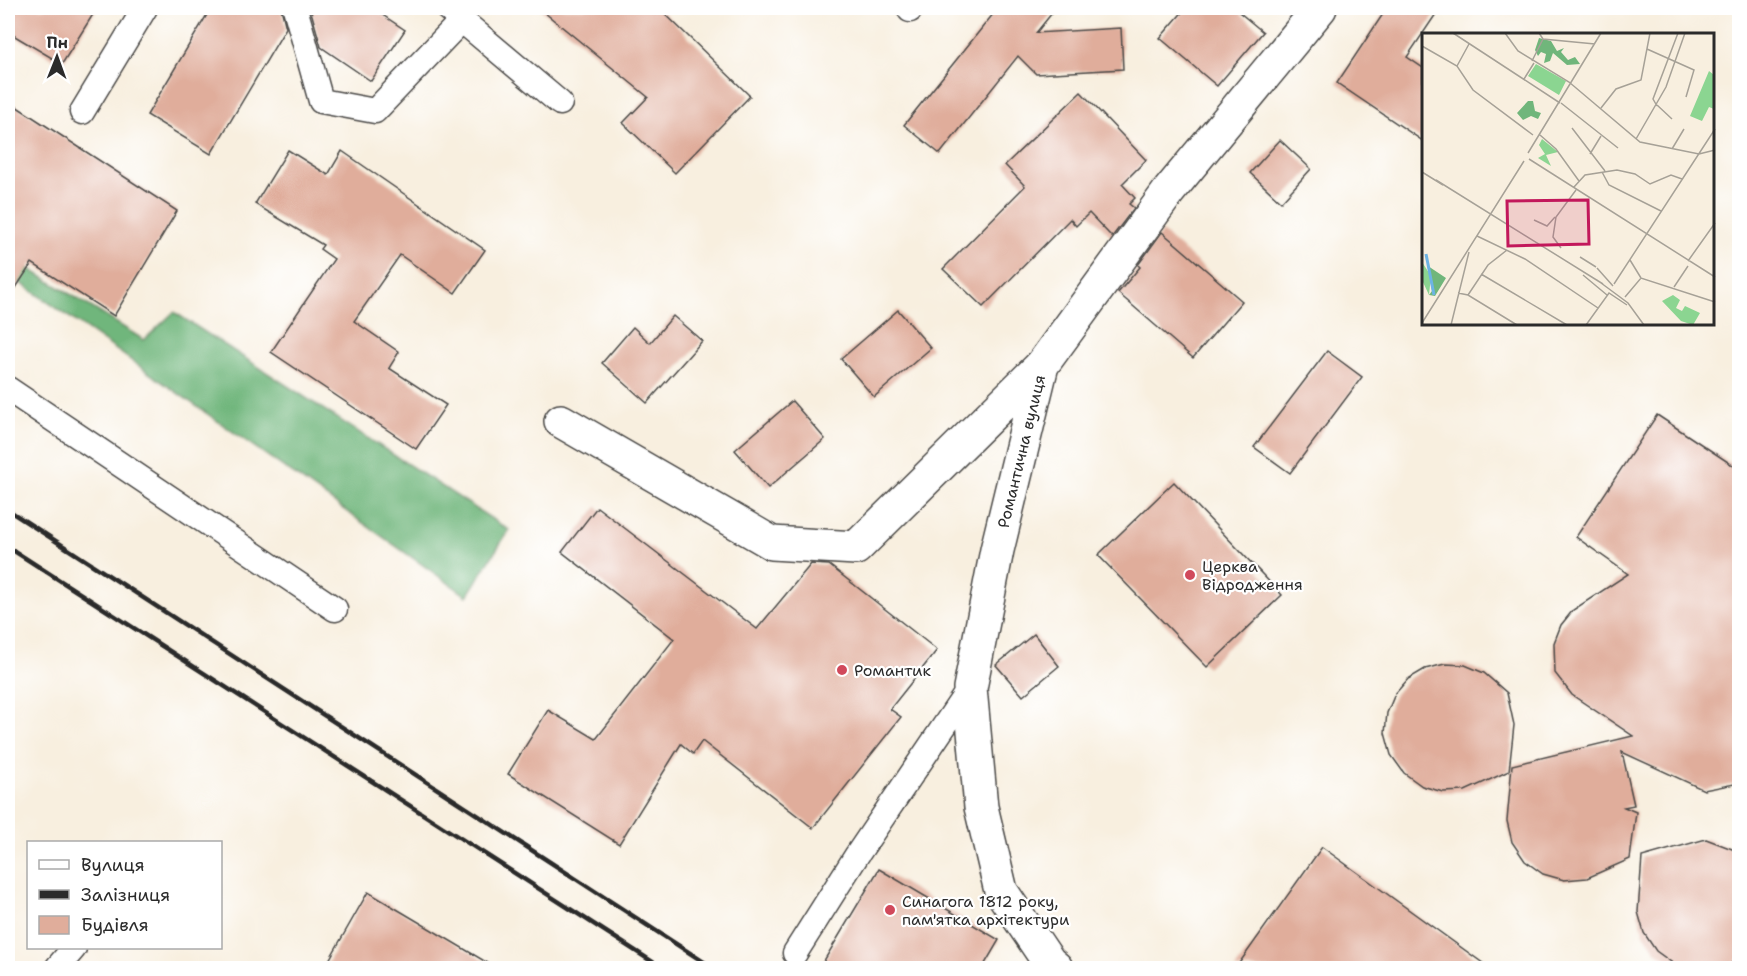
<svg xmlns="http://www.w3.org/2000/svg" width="1747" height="976" viewBox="0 0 1747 976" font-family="'Shantell Sans',sans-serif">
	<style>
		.forest { fill: #70b67b; stroke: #4e7053; stroke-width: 1.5 }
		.building { fill: #e0ad9b }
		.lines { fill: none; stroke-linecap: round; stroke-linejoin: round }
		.service-casing { stroke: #4a4846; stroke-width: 27 }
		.minor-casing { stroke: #4a4846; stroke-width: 36 }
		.service { stroke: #fff; stroke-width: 24 }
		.minor { stroke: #fff; stroke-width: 33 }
		.rail { stroke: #2b2b2b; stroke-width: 4.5 }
		.poi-dot { fill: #d1495b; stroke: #fff; stroke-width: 2 }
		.labels { text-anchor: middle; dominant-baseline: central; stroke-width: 4.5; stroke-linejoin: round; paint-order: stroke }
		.street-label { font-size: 16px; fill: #2b2b2b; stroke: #fff }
		.poi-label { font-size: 16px; fill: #2b2b2b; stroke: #fff; text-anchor: start }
		.inset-river { fill: none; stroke: #6db3e4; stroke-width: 3 }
		.inset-road { fill: none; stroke: #a6a197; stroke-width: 1.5 }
		.view { fill: #c2185b; fill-opacity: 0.15; stroke: #c2185b; stroke-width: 3 }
		.inset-edge { fill: none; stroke: #2b2b2b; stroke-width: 3 }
	</style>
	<rect width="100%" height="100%" fill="#fff"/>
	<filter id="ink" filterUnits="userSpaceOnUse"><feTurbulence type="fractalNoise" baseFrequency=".0167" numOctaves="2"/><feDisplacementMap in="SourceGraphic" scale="12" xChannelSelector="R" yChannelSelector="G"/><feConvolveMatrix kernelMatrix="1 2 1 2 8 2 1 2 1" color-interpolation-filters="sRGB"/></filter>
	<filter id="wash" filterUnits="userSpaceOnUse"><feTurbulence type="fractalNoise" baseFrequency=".008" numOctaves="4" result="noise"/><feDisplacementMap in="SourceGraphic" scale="24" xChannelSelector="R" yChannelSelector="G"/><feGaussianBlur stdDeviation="1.35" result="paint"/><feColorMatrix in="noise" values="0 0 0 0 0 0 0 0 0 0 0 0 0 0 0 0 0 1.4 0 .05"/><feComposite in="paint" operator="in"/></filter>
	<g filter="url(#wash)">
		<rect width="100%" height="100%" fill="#f8efdf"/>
		<path class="forest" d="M12,258L144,340L174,312L509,530L467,596L8,274V264Z"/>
		<g id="blocks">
			<g class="building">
				<path d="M8,8H97L62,64L8,32Z"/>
				<path d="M211,8H281L286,28L211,154L147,115Z"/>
				<path d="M310,8H372L405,30L371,81L321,47Z"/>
				<path d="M539,8H659L750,96L675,173L623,123L648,97Z"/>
				<path d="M998,8H1056L1036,33L1121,28L1123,69L1036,74L1018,56L940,154L904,125Z"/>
				<path d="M1186,8H1234L1263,32L1217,86L1160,38Z"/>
				<path d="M1387,8H1440L1407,57L1423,68V141L1337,83Z"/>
				<path d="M1081,92L1146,160L1122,184L1135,198L1129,204L1134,208L1112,237L1089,213L1076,226L1070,219L983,307L943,269L1025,186L1005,165Z"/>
				<path d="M8,101L177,211L114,316L32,263L8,300Z"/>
				<path d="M1280,140L1311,169L1281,202L1250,173Z"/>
				<path d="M288,150L328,175L342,151L485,250L455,293L400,255L354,321L399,352L389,368L446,405L416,449L271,352L334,259L320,249L323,245L255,204Z"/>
				<path d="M1162,232L1242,301L1193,358L1118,293L1140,267L1138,265Z"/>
				<path d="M898,310L931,348L874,397L841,359Z"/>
				<path d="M673,316L702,341L647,403L602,363L633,327L650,343Z"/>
				<path d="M1327,351L1362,377L1290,473L1254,447Z"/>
				<path d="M792,401L825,439L768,488L735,450Z"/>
				<path d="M1657,415L1740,470V783L1704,790L1622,752L1634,805L1624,807L1636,812L1630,859L1587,878L1564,880L1543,874L1525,861L1512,842L1507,821L1512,765L1633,736L1572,695L1555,673L1554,643L1561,625L1573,610L1628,574L1576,537Z"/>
				<path d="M1174,482L1282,595L1207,667L1098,555Z"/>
				<path d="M597,507L757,629L811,564L829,565L937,650L890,709L901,717L813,828L702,741L693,754L681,744L619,844L508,774L548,710L596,739L674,639L562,552Z"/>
				<path d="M1034,634L1059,666L1023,696L996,665Z"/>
				<path d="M1445,664L1465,665L1484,673L1507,693L1514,725L1509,771L1465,791L1443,792L1422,786L1404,773L1391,755L1385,733L1387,713L1395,694L1408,679L1425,669Z"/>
				<path d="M1706,839L1740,852V959L1719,969H1689L1674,964L1656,951L1644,933L1638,912L1642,857Z"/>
				<path d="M1322,847L1491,969H1235Z"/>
				<path d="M879,869L999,940L982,969H819Z"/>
				<path d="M368,892L498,969H324Z"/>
			</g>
		</g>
	</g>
	<g filter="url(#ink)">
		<use href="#blocks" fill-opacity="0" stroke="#4a4846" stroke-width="1.5"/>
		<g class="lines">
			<defs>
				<g id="service">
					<path d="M295,8L321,101L375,111L462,20"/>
					<path d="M447,8L560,103"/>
					<path d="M910,10L911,8"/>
					<path d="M82,112L145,8"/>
					<path d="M8,389L335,609"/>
					<path d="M795,953L857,855L970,688"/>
					<path d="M57,968L74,948"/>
				</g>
				<g id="minor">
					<path d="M561,421L772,543L856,548L1042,365"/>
					<path id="s1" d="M1056,968L1049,962L1001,891L981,807L970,688L997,550L1042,365L1169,191L1320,8"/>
				</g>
			</defs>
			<use href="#service" class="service-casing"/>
			<use href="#minor" class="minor-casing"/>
			<use href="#service" class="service"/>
			<use href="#minor" class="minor"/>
			<g class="rail">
				<path d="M8,510L713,968"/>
				<path d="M8,547L662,968"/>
			</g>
		</g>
	</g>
	<g class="poi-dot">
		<circle cx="1190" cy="575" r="6"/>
		<circle cx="842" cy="670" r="6"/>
		<circle cx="890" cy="910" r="6"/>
	</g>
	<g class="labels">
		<g class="street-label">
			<text stroke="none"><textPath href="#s1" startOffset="543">Романтична вулиця</textPath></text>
		</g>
		<g class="poi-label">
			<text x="1202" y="566">Церква<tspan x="1202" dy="18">Відродження</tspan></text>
			<text x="854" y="670">Романтик</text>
			<text x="902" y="901">Синагога 1812 року,<tspan x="902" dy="18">пам'ятка архітектури</tspan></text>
		</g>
	</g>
	<g transform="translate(1422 33)">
		<rect width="292" height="292" fill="#f8efdf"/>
		<path d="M114,31L144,48L137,62L106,43ZM287,38L292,42V76L287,74L280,88L268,83ZM120,106L136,119L124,122L129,133L116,125L123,121L117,112ZM0,229L9,243L7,262L0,247ZM251,262L258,267L254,275L260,278L263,273L278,280L271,292L259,288L240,268Z" fill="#8bd591"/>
		<path d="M117,5L129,8L135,18L142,15L139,19L146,27L153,24L158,31L145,32L131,20L128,28L122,30L124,21L119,19L116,23L113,17ZM106,68H111L113,78L119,80L116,86L109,83L101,87L95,80ZM6,233L24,245L13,263L7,262L10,258Z" fill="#70b67b"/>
		<path class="inset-river" d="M4,221L12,262"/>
		<path class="inset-road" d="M31,0L138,70M83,0L96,18L147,49L218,109L277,121L293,117M117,0L121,6L173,11M0,13L35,33L51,57L111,102M225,16L272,37L264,64M110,28L121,6M35,33L47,11M102,46L112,30M139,70L196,115M235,72L250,86M235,73L231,66L256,0M179,75L194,56L219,47L228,0M150,95L183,138M118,102L134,116L157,148M214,106L244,54L263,0M250,116L262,96M106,120L179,0M168,121L179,103M107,126L293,244M0,139L21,152M180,139L187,152L239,178M14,147L181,251M152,154L163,142L195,137L213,141L228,151L249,142L260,146M112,187L125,193L133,184M55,203L103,226L176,275M139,215L131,204L134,184L154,157M158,224L174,234M208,227L219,245M266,228L293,190M175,235L191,253M59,241L145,292M161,242L185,262M175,247L206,270L222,292M192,251L293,96M252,254L266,233M36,260L46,262L95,292M46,262L66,232L85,217M203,264L219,245L293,269M0,290L102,128M29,292L47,219M164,292L187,260L205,272"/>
		<path class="view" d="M166,167L167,211L86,213L85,168Z"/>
		<rect width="292" height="292" class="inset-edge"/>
	</g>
	<rect width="1747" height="976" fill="none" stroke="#fff" stroke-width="30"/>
	<rect x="27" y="841" width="195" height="108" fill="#ffffff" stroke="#aaaaaa" stroke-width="1.5"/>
	<rect x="39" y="860" width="30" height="9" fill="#ffffff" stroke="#aaaaaa" stroke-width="1.5"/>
	<text x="81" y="871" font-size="18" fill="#2b2b2b">Вулиця</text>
	<rect x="39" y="890" width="30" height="9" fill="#2b2b2b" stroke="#aaaaaa" stroke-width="1.5"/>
	<text x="81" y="901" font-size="18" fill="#2b2b2b">Залізниця</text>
	<rect x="39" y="916" width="30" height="18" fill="#e0ad9b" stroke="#aaaaaa" stroke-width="1.5"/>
	<text x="81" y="931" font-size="18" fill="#2b2b2b">Будівля</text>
	<g transform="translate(57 57) rotate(1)" stroke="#ffffff" stroke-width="4.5" paint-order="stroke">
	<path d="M0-4.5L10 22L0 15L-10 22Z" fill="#2b2b2b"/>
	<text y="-9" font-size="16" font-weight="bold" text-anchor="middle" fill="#2b2b2b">Пн</text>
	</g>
</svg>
